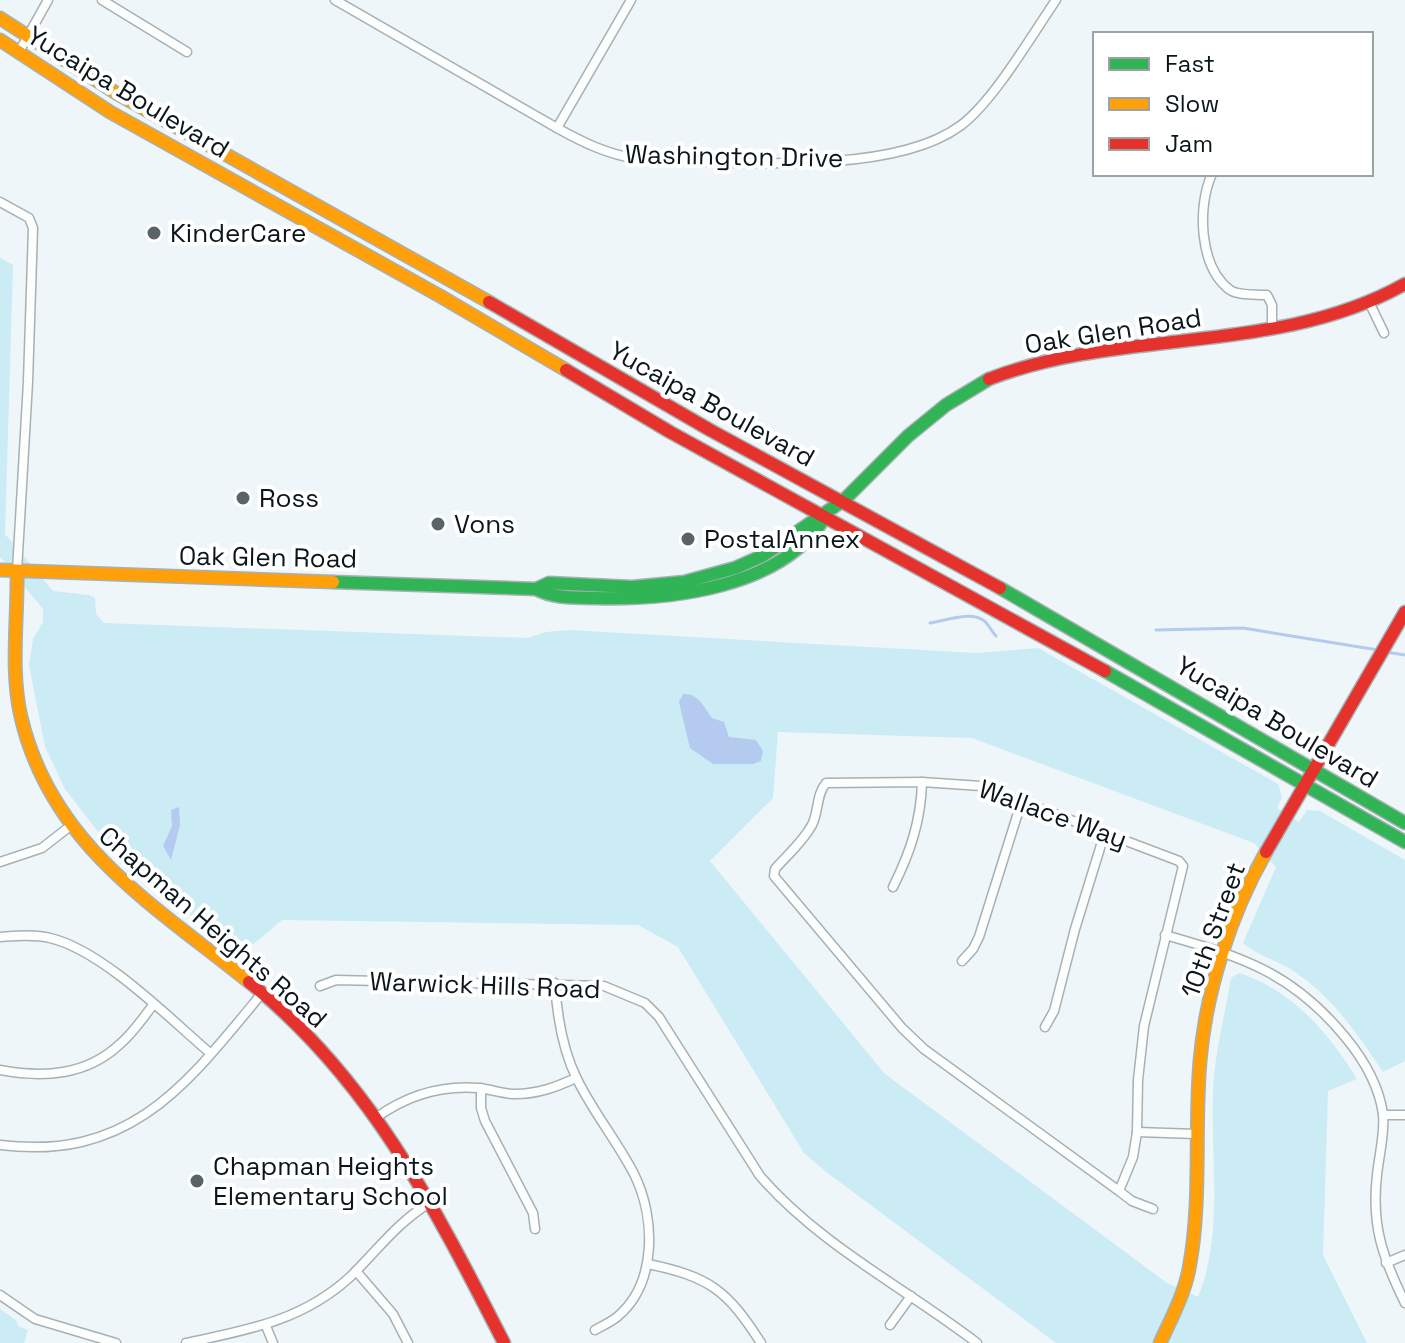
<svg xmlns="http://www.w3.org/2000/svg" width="1405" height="1343" viewBox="0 0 1405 1343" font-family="'Space Grotesk',sans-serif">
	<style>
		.green { fill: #cbecf5 }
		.water { fill: #b5caef }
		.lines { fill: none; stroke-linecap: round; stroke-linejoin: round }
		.stream { stroke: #b5caef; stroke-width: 3 }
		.street-casing { stroke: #a6b1b4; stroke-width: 11 }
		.fast-casing { stroke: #a6b1b4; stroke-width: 15 }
		.slow-casing { stroke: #a6b1b4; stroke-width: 15 }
		.jam-casing { stroke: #a6b1b4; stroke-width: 15 }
		.street { stroke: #fcfefe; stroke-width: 8 }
		.fast { stroke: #30b455; stroke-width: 12 }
		.slow { stroke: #ff9f0a; stroke-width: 12 }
		.jam { stroke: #e5322d; stroke-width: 12 }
		.poi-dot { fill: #596468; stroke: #fff; stroke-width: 3 }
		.labels { text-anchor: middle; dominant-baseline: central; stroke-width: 8; stroke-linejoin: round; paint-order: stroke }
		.street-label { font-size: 26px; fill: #09161a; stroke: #fff }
		.poi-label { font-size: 26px; fill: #09161a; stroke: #fff; text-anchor: start }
	</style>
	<rect width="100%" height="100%" fill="#eef6f9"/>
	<g class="green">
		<path d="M0,258L13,265L5,534L53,591L89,595L95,598L96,614L104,623L527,638L546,632L569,630L977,653L1038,648L1278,784L1282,797L1277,808L1299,822L1307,810L1320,811L1405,860V1061L1383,1072C1357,1033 1332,996 1292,970C1276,960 1256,955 1243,943L1276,867L1254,843L972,738L778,732L773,798L710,861L885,1074L1167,1283L1198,1297C1226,1229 1208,1148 1214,1076C1217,1043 1226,1010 1231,978L1239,973C1292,990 1329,1033 1357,1079L1328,1091L1323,1255L1367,1343H1056L825,1171L804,1153L678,947L638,925L282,920L239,956L109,846L65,789L45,747L29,665L33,639L43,622V609L0,557Z"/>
		<path d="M0,1309L16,1320L18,1326L28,1330L24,1343H0Z"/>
	</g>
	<g class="water">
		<path d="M683,694C698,693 704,707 712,718L724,722L729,737L756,740L763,751L761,761L753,764H713L690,748L679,702Z"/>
		<path d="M179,807L180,825L171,860L163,846L172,826L171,810Z"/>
	</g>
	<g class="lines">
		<g class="stream">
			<path d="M930,623C945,621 969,611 983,620C989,624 991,631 996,636"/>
			<path d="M1156,630L1243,628L1378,650"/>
			<path d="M1386,652L1405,655"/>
		</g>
		<defs>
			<g id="street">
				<path d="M102,0L187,52"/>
				<path d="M335,0L557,128C584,143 607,154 637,159C723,161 889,178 960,126C993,102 1032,35 1056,0"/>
				<path d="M19,52L48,0"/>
				<path d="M557,128L631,0"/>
				<path d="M1212,174C1197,206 1199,267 1230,290C1239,296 1256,294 1267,295L1272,305V330"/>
				<path d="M0,202L29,218L33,228L28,382L17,571"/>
				<path d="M1370,304L1384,333"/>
				<path d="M0,862L42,848L69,827"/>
				<path d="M893,887C910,853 921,821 922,782"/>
				<path d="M1165,935C1243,957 1293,973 1346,1038C1364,1060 1379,1086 1383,1114C1385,1134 1379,1155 1377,1175C1371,1226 1383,1258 1405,1303"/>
				<path d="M0,937C16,936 34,934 50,938C102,950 169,1018 210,1053"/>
				<path d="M962,961L973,949L979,937L1022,800"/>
				<path d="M555,983C557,1016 562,1049 577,1079C593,1112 617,1141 634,1174C656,1218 657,1284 617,1317C611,1322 602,1326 595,1330"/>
				<path d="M320,986L336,980L604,986L645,1003L659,1017L760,1176C820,1245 905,1288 977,1343"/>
				<path d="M1045,1027L1054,1011L1075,929L1105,832"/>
				<path d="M0,1070C43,1078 86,1076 120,1044C133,1033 143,1018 153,1005"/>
				<path d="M481,1088V1108L485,1121L533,1213L535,1229"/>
				<path d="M1383,1115H1405"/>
				<path d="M377,1117C408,1095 440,1085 478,1088C490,1089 503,1094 515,1094C538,1094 556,1087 576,1078"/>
				<path d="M1137,1132L1196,1134"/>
				<path d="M0,1145C132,1161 187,1084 263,992"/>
				<path d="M1119,1191L1133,1157L1137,1132L1138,1080L1144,1026L1183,866L1179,861L981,786L922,782L826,783C816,795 819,811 812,825C802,843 788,854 775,869L774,876L902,1028L924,1049L1119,1191L1132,1201L1153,1209"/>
				<path d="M1386,1263L1405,1255"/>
				<path d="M648,1264C710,1277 727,1290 761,1343"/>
				<path d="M356,1271L393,1314L408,1343"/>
				<path d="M0,1295L35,1319L116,1343"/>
				<path d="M890,1325L911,1296"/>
				<path d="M266,1326L273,1343"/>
				<path d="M186,1343C247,1330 302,1321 350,1277C379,1249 395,1224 431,1202"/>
			</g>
			<g id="fast">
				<path d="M333,582L536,589C555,599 575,597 596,598C671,600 782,588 825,517"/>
				<path d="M1000,588L1405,823"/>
				<path d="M536,589L549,583L632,587L684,582L735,568L762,556L844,500L908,436L946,405L989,379"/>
				<path d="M1105,671L1405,842"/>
			</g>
			<g id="slow">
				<path d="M0,18L116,93L489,302"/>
				<path d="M0,40L110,112L440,296L566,370"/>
				<path d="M0,570L333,582"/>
				<path d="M17,571C18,619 10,670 21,717C51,845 154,905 249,982"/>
				<path d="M1160,1343C1171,1319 1184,1295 1189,1269C1202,1201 1194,1130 1200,1061C1206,990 1231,913 1266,852"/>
			</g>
			<g id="jam">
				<path d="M489,302L710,430L1000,588"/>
				<path d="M566,370L670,432L1105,671"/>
				<path d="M989,379C1123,327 1277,356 1405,284"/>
				<path d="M1266,852L1405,612"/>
				<path d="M249,982C370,1079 435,1208 504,1343"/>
			</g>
		</defs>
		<use href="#street" class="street-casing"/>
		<use href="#fast" class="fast-casing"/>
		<use href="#slow" class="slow-casing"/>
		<use href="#jam" class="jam-casing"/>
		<use href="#street" class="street"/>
		<use href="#fast" class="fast"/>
		<use href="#slow" class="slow"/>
		<use href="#jam" class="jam"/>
	</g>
	<g class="poi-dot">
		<circle cx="154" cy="233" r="8"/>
		<circle cx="243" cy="498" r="8"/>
		<circle cx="438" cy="524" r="8"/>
		<circle cx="688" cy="539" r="8"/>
		<circle cx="197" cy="1181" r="8"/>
	</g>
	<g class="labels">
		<g class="street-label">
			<text transform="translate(128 92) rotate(31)">Yucaipa Boulevard</text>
			<text transform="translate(734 156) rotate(1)">Washington Drive</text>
			<text transform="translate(1113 331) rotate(-9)">Oak Glen Road</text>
			<text transform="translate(712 404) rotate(29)">Yucaipa Boulevard</text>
			<text transform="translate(268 557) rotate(1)">Oak Glen Road</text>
			<text transform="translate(1277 722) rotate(31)">Yucaipa Boulevard</text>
			<text transform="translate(1053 814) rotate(20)">Wallace Way</text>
			<text transform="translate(213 927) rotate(41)">Chapman Heights Road</text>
			<text transform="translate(1213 930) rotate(-70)">10th Street</text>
			<text transform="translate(485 985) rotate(2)">Warwick Hills Road</text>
		</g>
		<g class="poi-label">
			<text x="170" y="233">KinderCare</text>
			<text x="259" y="498">Ross</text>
			<text x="454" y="524">Vons</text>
			<text x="704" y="539">PostalAnnex</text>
			<text x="213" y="1166">Chapman Heights<tspan x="213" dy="30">Elementary School</tspan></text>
		</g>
	</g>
	<rect x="1093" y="32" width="280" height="144" fill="#ffffff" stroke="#9da2a3" stroke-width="2"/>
	<rect x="1109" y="58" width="40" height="12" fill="#30b455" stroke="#9da2a3" stroke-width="2"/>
	<text x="1165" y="72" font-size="24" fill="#09161a">Fast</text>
	<rect x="1109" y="98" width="40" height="12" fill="#ff9f0a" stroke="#9da2a3" stroke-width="2"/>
	<text x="1165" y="112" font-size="24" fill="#09161a">Slow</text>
	<rect x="1109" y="138" width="40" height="12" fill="#e5322d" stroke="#9da2a3" stroke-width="2"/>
	<text x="1165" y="152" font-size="24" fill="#09161a">Jam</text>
</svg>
